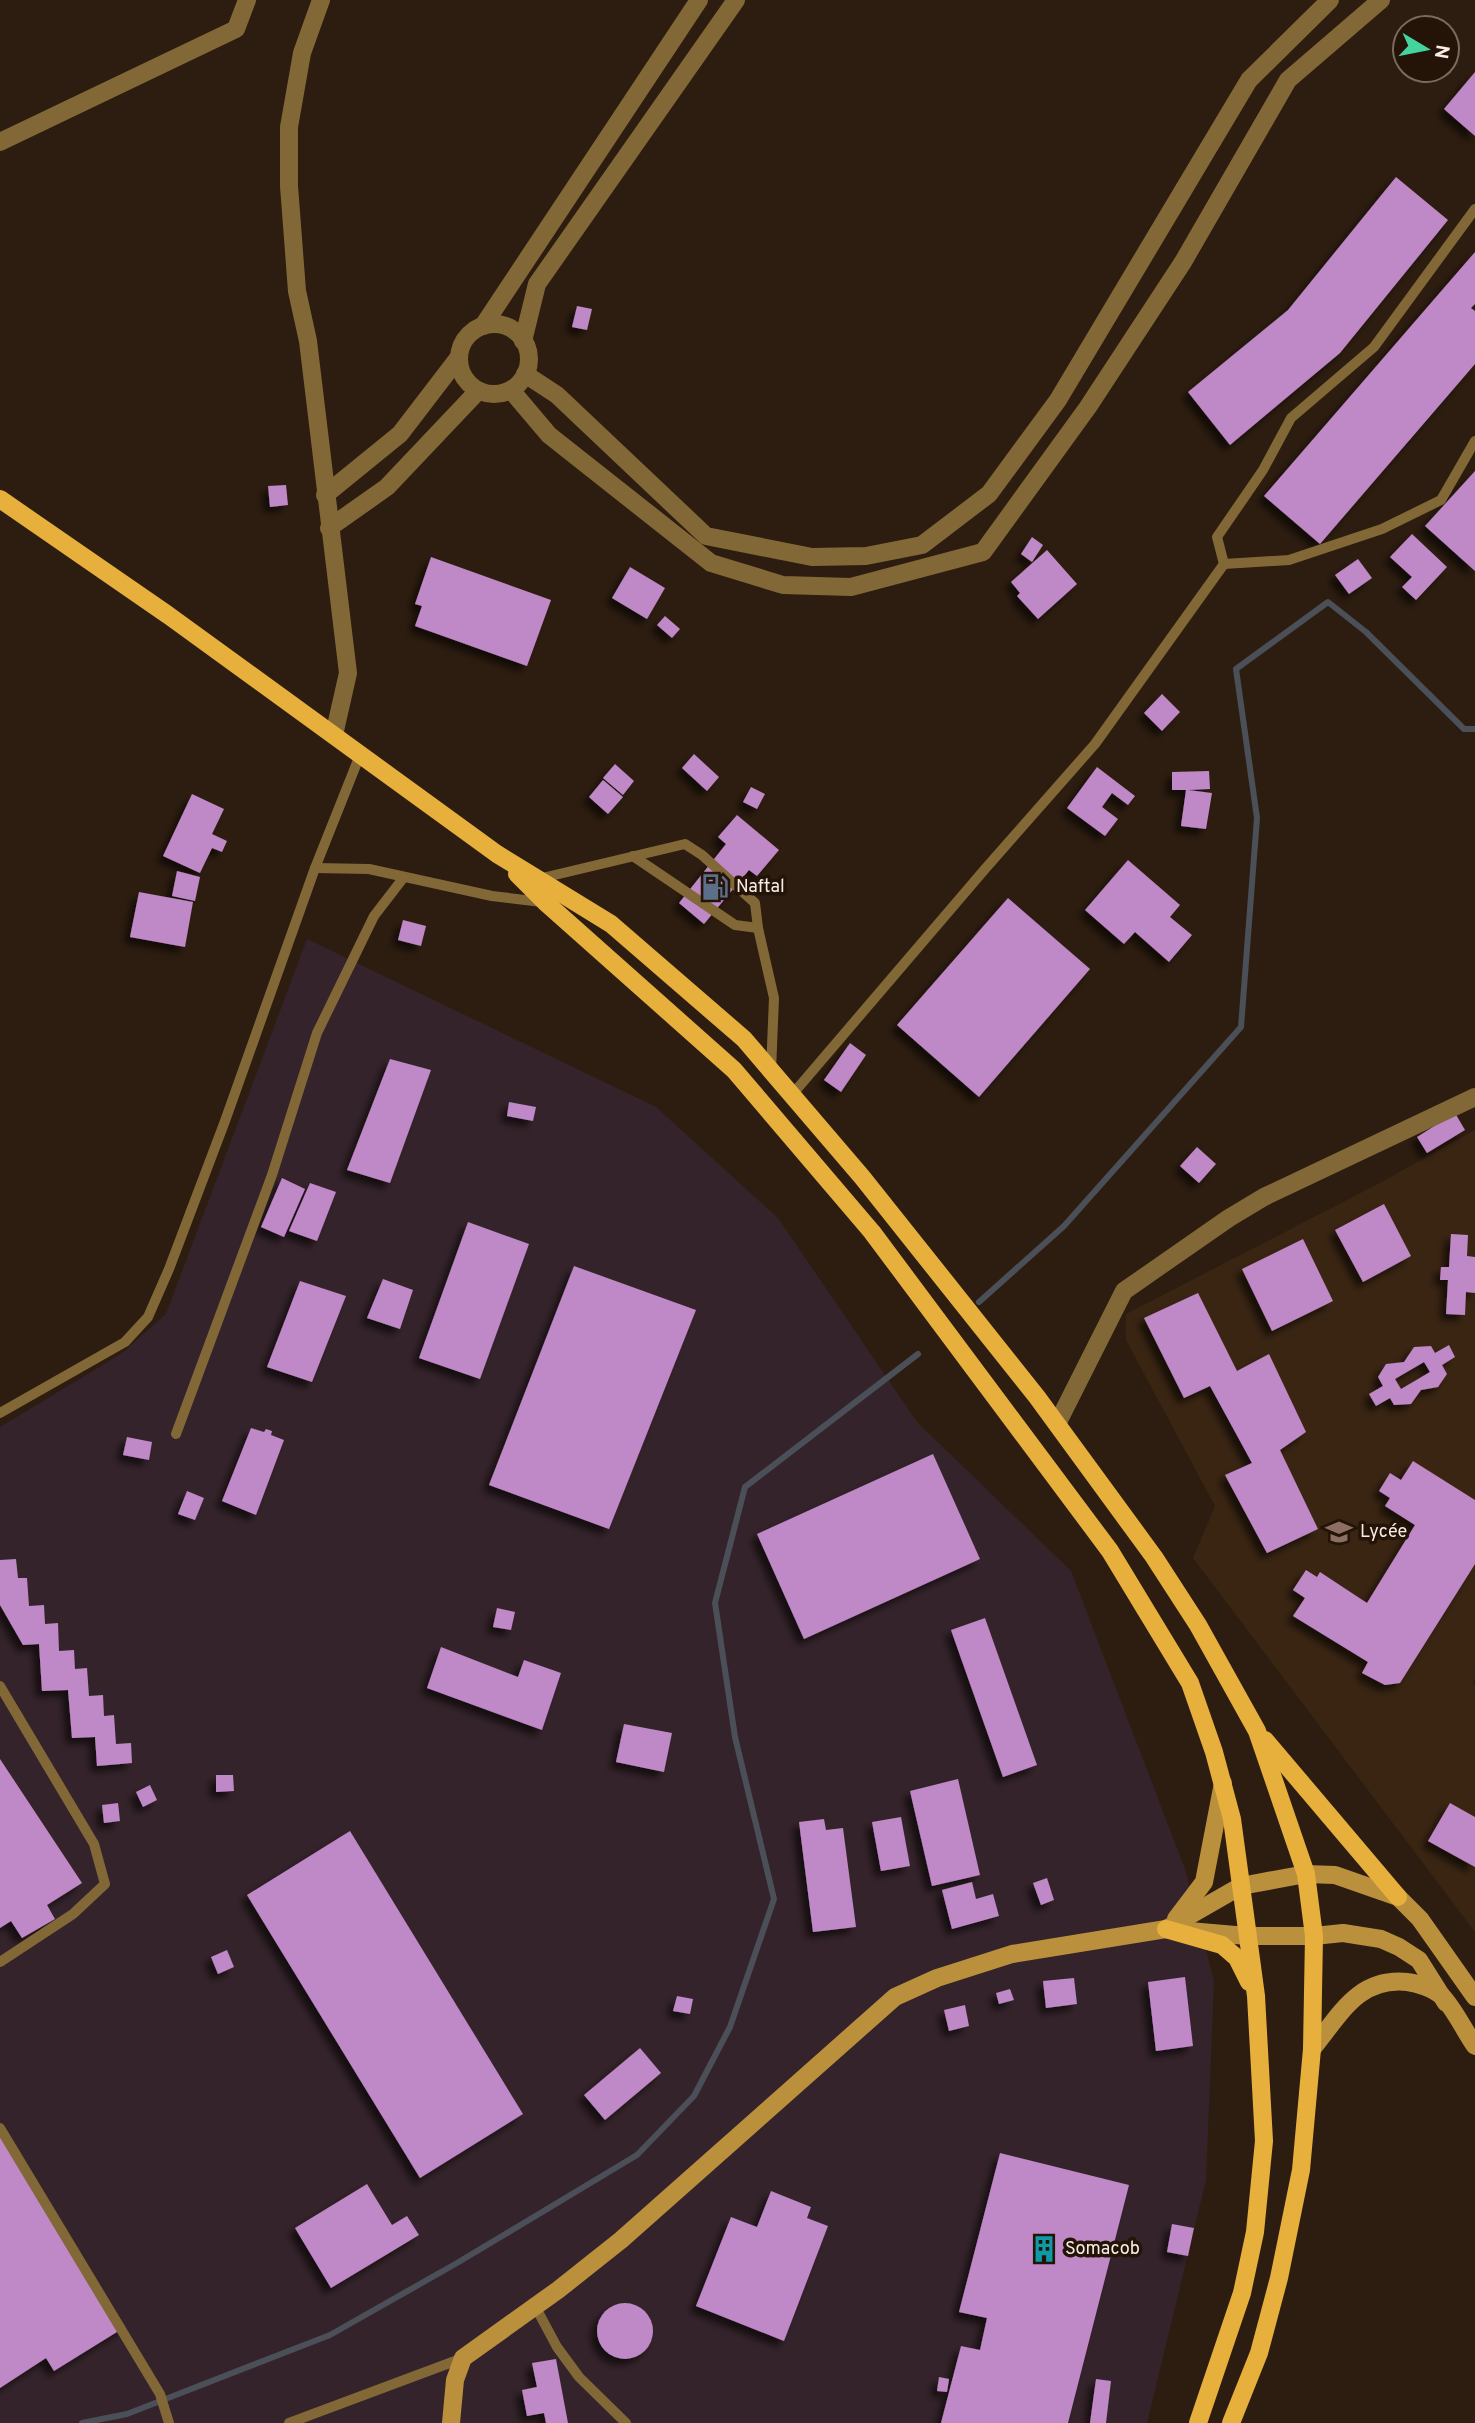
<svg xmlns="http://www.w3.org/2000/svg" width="1475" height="2423" viewBox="0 0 1475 2423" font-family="Overpass,sans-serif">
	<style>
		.industrial { fill: #34232a }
		.built { fill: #3a2513 }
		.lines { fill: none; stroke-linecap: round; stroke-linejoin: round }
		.stream { stroke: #4a4f58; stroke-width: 6 }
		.building { fill: #bf88c6; fill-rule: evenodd; filter: url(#shadow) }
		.service { stroke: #836837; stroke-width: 10 }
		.minor { stroke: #836837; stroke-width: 18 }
		.tertiary { stroke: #836837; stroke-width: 18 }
		.secondary { stroke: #bb903c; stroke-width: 18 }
		.primary { stroke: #e7af3c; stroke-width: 18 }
		.labels { text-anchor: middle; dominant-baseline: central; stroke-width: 7; stroke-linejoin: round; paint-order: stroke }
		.poi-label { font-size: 18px; fill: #f8ece4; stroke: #231407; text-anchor: start }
	</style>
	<defs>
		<filter id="shadow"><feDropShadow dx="-6" dy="6" stdDeviation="3.5" flood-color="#0009"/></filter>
	</defs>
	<rect width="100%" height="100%" fill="#2d1d10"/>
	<path class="industrial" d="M307,939L656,1107L778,1218L917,1422L1071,1571L1185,1869L1214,1981L1206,2180L1147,2423H0V1427L121,1354L166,1314Z"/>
	<path class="built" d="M1475,1130V1678L1473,1683L1475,1686V1932L1193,1558L1215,1506L1126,1340V1314L1374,1186Z"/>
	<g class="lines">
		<g class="stream">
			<path d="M979,1302L1064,1226L1241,1027L1257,818L1236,669L1328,602L1366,632L1464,729H1475"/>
			<path d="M82,2423L127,2414L330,2335L457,2263L637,2155L694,2096L730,2027L774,1899L735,1737L715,1603L745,1487L918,1354"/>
		</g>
	</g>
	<g class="building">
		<path d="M1475,72V136L1444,109Z"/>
		<path d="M1396,177L1448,220L1340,353L1230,445L1188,392L1288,310Z"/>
		<path d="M1475,252V304L1471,308L1475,311V364L1320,544L1264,496Z"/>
		<path d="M577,306L592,309L587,330L572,327Z"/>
		<path d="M1475,471V571L1425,526Z"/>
		<path d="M286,485L288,505L270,507L268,486Z"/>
		<path d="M1412,534L1447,567L1416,600L1402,587L1412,577L1390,557Z"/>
		<path d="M1032,537L1043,545L1032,562L1021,554Z"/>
		<path d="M1047,550L1077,584L1038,619L1017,596L1020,593L1011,582Z"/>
		<path d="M431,557L551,600L527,666L415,626L422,606L415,604Z"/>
		<path d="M1358,559L1372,578L1349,594L1335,575Z"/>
		<path d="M630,567L665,588L647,619L612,598Z"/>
		<path d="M665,616L680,629L672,638L657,625Z"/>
		<path d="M1162,694L1180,712L1162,731L1144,713Z"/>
		<path d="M694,754L719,777L707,791L682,768Z"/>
		<path d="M615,764L634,781L623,795L603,778Z"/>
		<path d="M1097,767L1135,796L1128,805L1112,793L1102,807L1118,819L1105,836L1067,808Z"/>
		<path d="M1209,771L1210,789L1188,790L1212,793L1206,829L1181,826L1186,790H1172V772Z"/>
		<path d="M603,780L623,797L608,814L589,797Z"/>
		<path d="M751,787L765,794L757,809L743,802Z"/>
		<path d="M192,794L224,809L212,834L227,841L222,852L212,848L200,873L163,856Z"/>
		<path d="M737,815L779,850L757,876L749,870L704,924L679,903L726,844L718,837Z"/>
		<path d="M1128,860L1180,905L1170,917L1192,935L1169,962L1135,932L1124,944L1085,910Z"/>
		<path d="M177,871L200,877L195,901L172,896Z"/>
		<path d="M139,892L193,902L185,947L130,937Z"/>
		<path d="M1008,898L1090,969L979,1097L897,1025Z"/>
		<path d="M403,920L426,926L421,946L398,940Z"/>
		<path d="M850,1043L866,1055L841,1092L824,1080Z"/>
		<path d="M390,1059L431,1070L390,1183L347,1170Z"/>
		<path d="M509,1102L536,1107L533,1121L507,1116Z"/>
		<path d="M1455,1113L1465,1130L1427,1153L1417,1137Z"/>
		<path d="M1197,1147L1216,1164L1199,1183L1180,1166Z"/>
		<path d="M282,1178L305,1189L284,1237L261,1227Z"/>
		<path d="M310,1183L336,1192L317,1241L289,1231Z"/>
		<path d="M1384,1204L1411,1256L1363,1282L1335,1230Z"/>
		<path d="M468,1222L529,1244L480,1379L419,1358Z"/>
		<path d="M1451,1234L1468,1235L1467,1256L1475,1257V1293L1466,1292L1465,1315L1446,1314L1448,1280H1440L1441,1267H1449Z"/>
		<path d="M1303,1239L1333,1301L1272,1331L1242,1269Z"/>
		<path d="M574,1266L696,1310L609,1529L489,1485Z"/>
		<path d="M383,1279L413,1290L400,1329L367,1318Z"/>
		<path d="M300,1281L346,1296L312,1382L267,1367Z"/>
		<path d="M1198,1293L1237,1371L1269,1354L1306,1432L1280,1450L1318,1529L1267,1553L1225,1475L1252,1463L1210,1386L1184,1398L1144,1318Z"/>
		<path d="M1449,1345L1455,1357L1442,1365L1447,1374L1438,1387L1421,1390L1411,1404L1394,1405L1390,1398L1376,1406L1369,1394L1383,1386L1378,1377L1386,1364L1404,1362L1414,1347L1431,1346L1435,1353ZM1424,1362L1430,1372L1401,1389L1395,1379Z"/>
		<path d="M251,1428L264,1432L266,1429L272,1431L271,1435L284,1440L256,1515L222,1501Z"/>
		<path d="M127,1437L152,1442L149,1460L123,1455Z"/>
		<path d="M933,1454L980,1559L804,1639L757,1534Z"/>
		<path d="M1413,1461L1475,1500V1564L1400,1683L1385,1685L1362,1673L1368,1662L1293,1616L1305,1598L1293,1590L1306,1570L1317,1577L1320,1572L1367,1603L1415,1525L1385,1506L1390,1498L1379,1491L1390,1473L1401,1480Z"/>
		<path d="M187,1491L204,1498L195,1520L178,1514Z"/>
		<path d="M16,1559L18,1578H27L29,1606L44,1605L45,1624L58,1623L59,1651L74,1650L75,1669L87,1668L89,1696L103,1695L104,1716L114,1715L116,1744L131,1743L132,1763L97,1766L95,1737L72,1738L68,1690L42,1691L39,1644L23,1645L0,1605V1560Z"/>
		<path d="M497,1608L515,1612L511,1630L493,1627Z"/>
		<path d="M985,1618L1037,1765L1003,1777L951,1630Z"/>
		<path d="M441,1647L518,1677L524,1660L561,1673L542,1730L427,1688Z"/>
		<path d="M624,1724L672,1733L664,1772L616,1762Z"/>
		<path d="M0,1759L82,1883L47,1905L55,1919L22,1938L11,1921L0,1928Z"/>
		<path d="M216,1775H233L234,1791L216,1792Z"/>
		<path d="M958,1779L980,1875L932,1886L910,1791Z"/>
		<path d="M150,1785L157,1800L143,1807L136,1792Z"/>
		<path d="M118,1803L120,1821L104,1823L102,1805Z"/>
		<path d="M1450,1803L1475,1817V1867L1428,1841Z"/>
		<path d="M901,1817L910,1866L881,1871L872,1822Z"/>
		<path d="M824,1819L826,1830L843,1828L856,1927L813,1932L799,1822Z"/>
		<path d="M350,1831L523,2114L420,2178L247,1895Z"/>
		<path d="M1047,1878L1054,1900L1041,1905L1033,1883Z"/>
		<path d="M972,1882L976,1899L993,1894L999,1916L952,1929L942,1890Z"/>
		<path d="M227,1950L234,1967L218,1974L211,1957Z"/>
		<path d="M1185,1977L1193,2046L1156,2051L1148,1982Z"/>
		<path d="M1074,1978L1077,2004L1046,2008L1043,1981Z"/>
		<path d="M1010,1989L1014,2000L999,2004L996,1993Z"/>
		<path d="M677,1996L693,1999L690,2014L673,2011Z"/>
		<path d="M965,2005L969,2026L949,2031L944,2010Z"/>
		<path d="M640,2048L661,2073L605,2120L584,2095Z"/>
		<path d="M0,2128L125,2327L54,2371L46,2358L0,2388Z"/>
		<path d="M1000,2153L1129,2185L1068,2423H941L961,2346L980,2350L987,2318L959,2312Z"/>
		<path d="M367,2184L392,2225L407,2216L419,2235L331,2288L295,2228Z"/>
		<path d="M771,2191L811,2207L807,2218L828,2226L784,2341L696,2306L731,2217L757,2227Z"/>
		<path d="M1172,2224L1194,2228L1188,2256L1167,2252Z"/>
		<circle cx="625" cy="2331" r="28"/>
		<path d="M556,2359L568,2423H546L544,2413L527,2416L522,2390L537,2387L532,2363Z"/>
		<path d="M939,2377L949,2379L947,2392L937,2391Z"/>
		<path d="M1096,2379L1111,2381L1106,2423H1090Z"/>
	</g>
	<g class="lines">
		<g class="service">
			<path d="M1224,564L1217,537L1263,470L1291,418L1374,347L1475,209"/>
			<path d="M1224,564L1289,560L1382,529L1441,500L1475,441"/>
			<path d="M633,856L735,925L758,928"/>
			<path d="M315,868L369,869L492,896L542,902"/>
			<path d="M538,879L685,844L702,855L755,903L758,928L774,998L771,1071"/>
			<path d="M791,1096L985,869L1095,744L1224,564"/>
			<path d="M0,1413L125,1342L148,1317L169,1269L225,1121L315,868L360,755"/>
			<path d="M176,1434L272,1175L317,1033L374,916L404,877"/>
			<path d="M0,1686L94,1844L105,1884L73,1914L0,1962"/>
			<path d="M0,2128L160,2394L169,2423"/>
			<path d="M535,2306L557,2347L579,2377L626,2423"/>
			<path d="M289,2423L463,2358"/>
		</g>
		<g class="minor">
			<path d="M0,142L236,29L247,0"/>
			<circle cx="494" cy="359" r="35"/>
			<path d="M483,326L699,0"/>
			<path d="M523,341L537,284L736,0"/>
			<path d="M525,374L557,395L706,536L812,557L866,556L922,545L989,494L1058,400L1249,80L1330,0"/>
			<path d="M511,390L549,435L711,563L783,585L851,587L983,552L1088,407L1183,262L1288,80L1381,0"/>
			<path d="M325,495L400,434L459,357"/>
			<path d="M329,528L387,487L478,391"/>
			<path d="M1057,1424L1124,1291L1229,1218L1264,1197L1475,1097"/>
		</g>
		<path class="tertiary" d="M321,0L302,53L289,127V186L297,291L308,341L348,673L334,735"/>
		<g class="secondary">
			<path d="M1176,1919L1204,1882L1223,1783"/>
			<path d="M1166,1929L1241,1886L1306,1874L1335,1875L1398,1897L1420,1919L1475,1997"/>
			<path d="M1312,2049C1340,2015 1358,1977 1407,1982C1418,1983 1434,1989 1442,1996C1455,2010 1464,2030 1475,2046"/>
			<path d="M451,2423L455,2380L463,2358L558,2290L621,2240L895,1997L937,1978L1012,1954L1166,1929L1247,1936H1314L1343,1933L1381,1939L1399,1947L1419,1960L1446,2003"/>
		</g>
		<g class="primary">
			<path d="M0,499L168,615L497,854L611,924L744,1039L862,1177L1037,1397L1154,1557L1198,1625L1257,1731L1306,1874L1314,1936L1312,2049L1301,2170L1279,2278L1259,2353L1231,2423"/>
			<path d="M517,874L545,902L734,1070L872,1232L1110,1551L1190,1683L1214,1752L1232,1819L1256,1996L1264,2141L1255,2232L1242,2293L1198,2423"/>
			<path d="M1265,1740L1398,1897"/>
			<path d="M1166,1929L1222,1945L1237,1958L1249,1982"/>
		</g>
	</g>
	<defs>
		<symbol id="fuel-bare" viewBox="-9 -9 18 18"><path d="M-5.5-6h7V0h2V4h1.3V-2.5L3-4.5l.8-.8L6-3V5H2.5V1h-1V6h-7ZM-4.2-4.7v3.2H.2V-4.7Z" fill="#5c6f8a" stroke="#231407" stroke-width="2.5" paint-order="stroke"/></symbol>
		<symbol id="school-bare" viewBox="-9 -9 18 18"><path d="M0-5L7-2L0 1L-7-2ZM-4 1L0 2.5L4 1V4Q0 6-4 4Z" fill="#8d6e63" stroke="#231407" stroke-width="2.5" paint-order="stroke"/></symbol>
		<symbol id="building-bare" viewBox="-9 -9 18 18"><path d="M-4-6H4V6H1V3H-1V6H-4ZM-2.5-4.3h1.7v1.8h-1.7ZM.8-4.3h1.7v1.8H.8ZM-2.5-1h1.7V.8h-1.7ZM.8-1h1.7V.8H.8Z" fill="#0f9aa8" stroke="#231407" stroke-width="2.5" paint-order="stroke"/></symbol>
	</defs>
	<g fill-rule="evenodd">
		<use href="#fuel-bare" x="696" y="868" width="38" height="38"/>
		<use href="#school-bare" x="1320" y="1513" width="38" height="38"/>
		<use href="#building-bare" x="1025" y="2230" width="38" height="38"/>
	</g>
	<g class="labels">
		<g class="poi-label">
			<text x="736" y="887">Naftal</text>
			<text x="1360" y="1532">Lycée</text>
			<text x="1065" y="2249">Somacob</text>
		</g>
	</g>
	<g transform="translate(1426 49) rotate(100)"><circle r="33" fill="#231407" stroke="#786a5f" stroke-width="2"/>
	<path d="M0-5L12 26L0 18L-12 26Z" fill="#46d49e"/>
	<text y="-10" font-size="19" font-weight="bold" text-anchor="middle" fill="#f8ece4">N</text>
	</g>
</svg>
